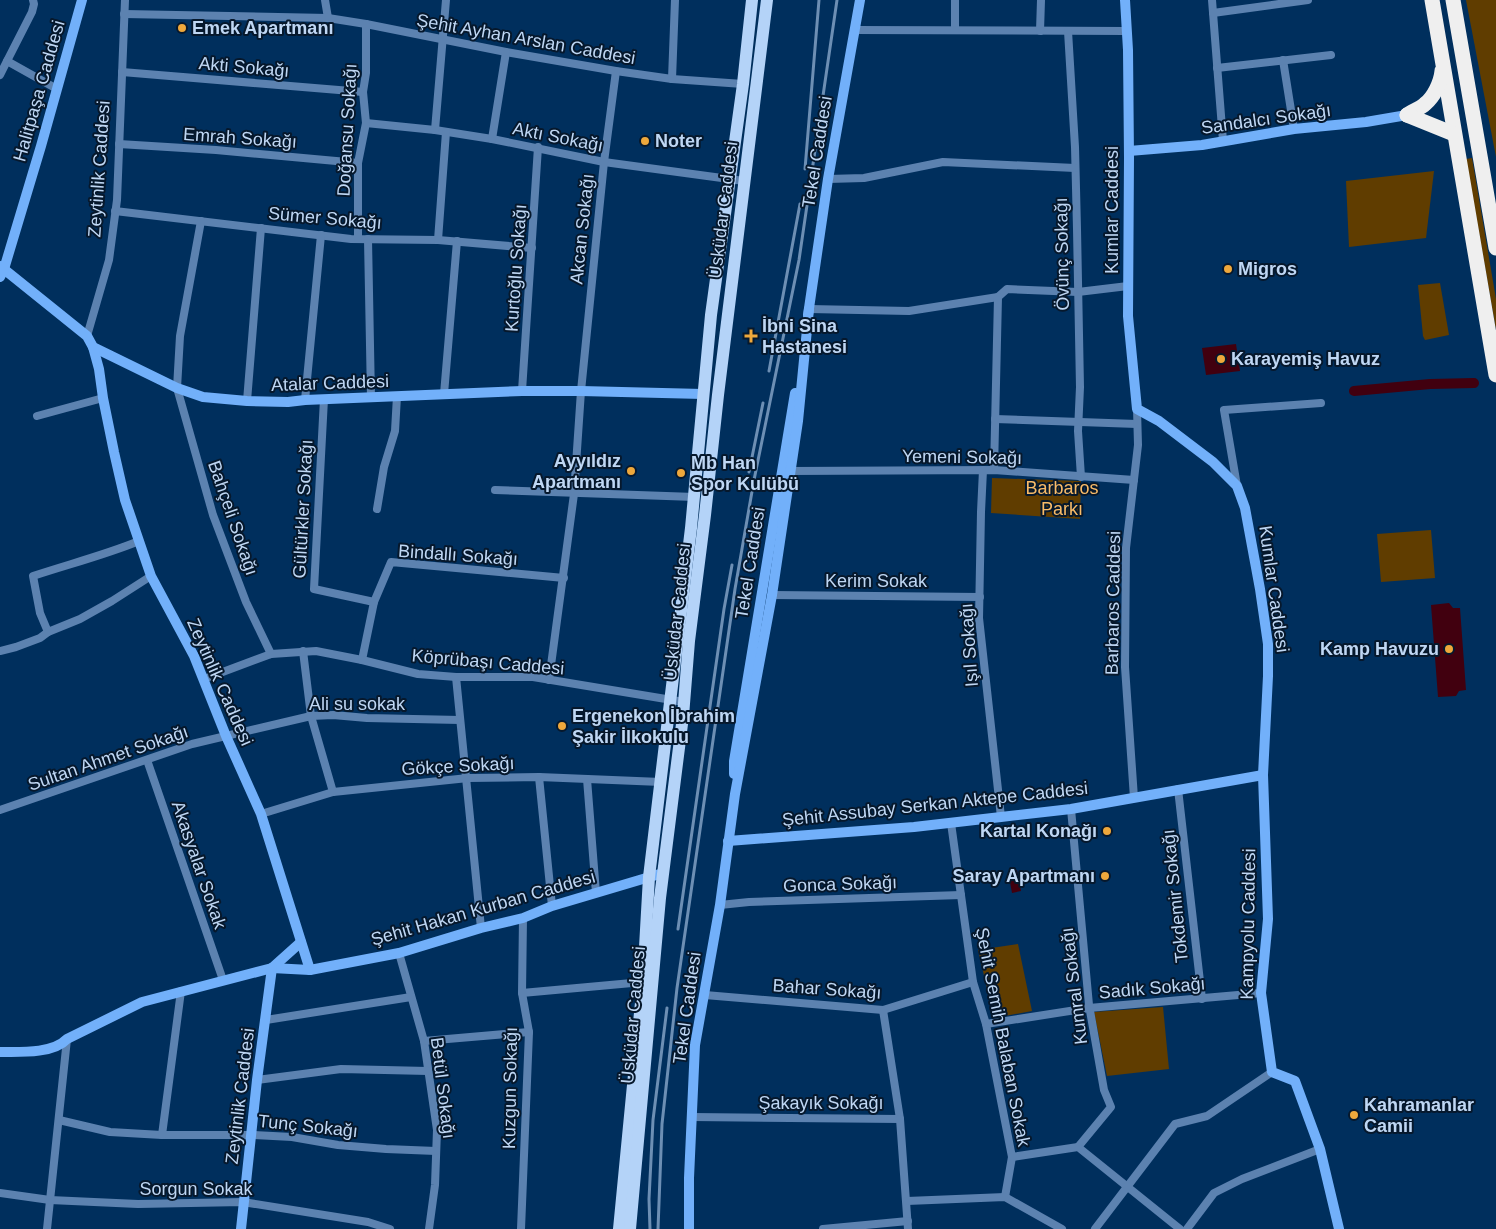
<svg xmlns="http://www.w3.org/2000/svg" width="1496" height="1229" viewBox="0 0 1496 1229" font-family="Helvetica,sans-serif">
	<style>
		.green { fill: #603d00 }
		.water { fill: #41000f }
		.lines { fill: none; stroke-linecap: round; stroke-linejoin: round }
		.canal { stroke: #41000f; stroke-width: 10 }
		.street { stroke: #5c82b0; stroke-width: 8 }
		.secondary { stroke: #72b0fa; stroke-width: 10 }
		.primary { stroke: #b4d3f8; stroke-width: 12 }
		.highway { stroke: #efefef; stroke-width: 15 }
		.rail { stroke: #6d8fb4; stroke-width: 3 }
		.poi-dot { fill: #eea83c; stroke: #06182c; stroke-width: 2 }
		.labels { text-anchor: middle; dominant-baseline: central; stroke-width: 4; stroke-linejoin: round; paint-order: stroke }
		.poi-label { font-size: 18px; font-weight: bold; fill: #bfd7f4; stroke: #06182c; text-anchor: start }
		.street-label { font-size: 18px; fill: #bfd7f4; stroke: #06182c }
		.park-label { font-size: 18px; fill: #f8bb68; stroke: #06182c }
	</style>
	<rect width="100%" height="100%" fill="#002f5d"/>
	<g class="green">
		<path d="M1466,0H1496V157Z"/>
		<path d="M1472,158L1496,299V330L1466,159Z"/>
		<path d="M1434,171L1426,238L1349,247L1346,181Z"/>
		<path d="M1440,283L1449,335L1425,340L1423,336L1418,285Z"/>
		<path d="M992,478L1081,481L1080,519L991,513Z"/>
		<path d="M1431,530L1435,578L1381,582L1377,534Z"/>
		<path d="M1018,944L1032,1011L994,1018L978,950Z"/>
		<path d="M1163,1007L1169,1069L1107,1076L1094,1012Z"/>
	</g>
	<g class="water">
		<path d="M1236,344L1240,371L1206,375L1202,348Z"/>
		<path d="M1449,603L1453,608H1460L1466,690L1459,691L1456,696L1438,697L1431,605Z"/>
		<path d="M1017,870L1021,891L1012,893L1008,872Z"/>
	</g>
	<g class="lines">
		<path class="canal" d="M1354,391L1430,384L1474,383"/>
		<g class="street">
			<path d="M33,0L34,4L32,12L7,61L57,89"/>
			<path d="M325,0L328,18"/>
			<path d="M955,0V30"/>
			<path d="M1212,0L1223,141"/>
			<path d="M1213,13L1308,0"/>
			<path d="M124,14L328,18L366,24L506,52L616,71L672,79L743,84"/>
			<path d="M854,30L1126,31"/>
			<path d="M1040,31L1041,0"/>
			<path d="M1068,31L1075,147L1077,229L1080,387L1078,431L1081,477"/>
			<path d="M1283,60L1294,129"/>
			<path d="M1217,68L1331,55"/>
			<path d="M122,72L363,92"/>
			<path d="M0,75L7,61"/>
			<path d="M672,79L675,0"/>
			<path d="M366,123L435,130L492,139L604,162L744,181"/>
			<path d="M435,130L446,0"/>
			<path d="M492,139L506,52"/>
			<path d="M119,144L216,150L358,163"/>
			<path d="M828,179L864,178L943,162L1075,168"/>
			<path d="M115,211L351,239L438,240L532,248"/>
			<path d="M201,221L180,336L177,388L213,515L246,602L271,654"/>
			<path d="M358,239V163L366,123L363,92L366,73V24"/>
			<path d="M368,239L371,398"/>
			<path d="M438,240L446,132"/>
			<path d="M809,309L909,311L998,297L1007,289L1078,292L1128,286"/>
			<path d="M87,336L109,260L117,200L125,0"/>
			<path d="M522,391L538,147"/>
			<path d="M444,394L457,241"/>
			<path d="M324,399L314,589L374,602"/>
			<path d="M305,400L321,235"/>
			<path d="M247,401L261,228"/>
			<path d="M37,416L103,398"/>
			<path d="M995,419L1137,424"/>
			<path d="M983,470L981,512L979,618L1001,817"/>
			<path d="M994,470L998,297"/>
			<path d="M790,471L994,470L1134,480"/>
			<path d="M1237,486L1224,410L1321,403"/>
			<path d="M495,490L695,497"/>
			<path d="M377,509L384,467L395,431L397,396"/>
			<path d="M772,595L980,597"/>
			<path d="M48,632L40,613L33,576C69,564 105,555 139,541"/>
			<path d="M0,651L16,647L40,638L48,632L80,619L112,601L151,576"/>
			<path d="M303,651L311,716L333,792"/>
			<path d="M362,660L374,602L391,562L564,578"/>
			<path d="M456,677L481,928"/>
			<path d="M204,679L271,654L316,651L362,660L418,674L456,677H533L684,702"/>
			<path d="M549,680L574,494L581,391L604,162L616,71"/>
			<path d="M147,760L223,980"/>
			<path d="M539,777L552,906"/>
			<path d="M587,779L596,893"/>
			<path d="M1178,789L1202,999"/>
			<path d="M1134,798L1125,667L1126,548L1138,445L1137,409"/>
			<path d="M1071,809L1089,1005L1104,1090L1111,1107L1078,1147"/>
			<path d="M0,810L192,744L311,716L333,715L367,718L460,720"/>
			<path d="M261,814L333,792L468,778L539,777L661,782"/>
			<path d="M951,823L973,982L986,1024L1012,1157L1005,1197"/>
			<path d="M720,905L749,902L961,895"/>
			<path d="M399,953L424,1041L437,1130L435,1185L429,1229"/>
			<path d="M522,993L643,982"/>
			<path d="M705,995L883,1010L973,982"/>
			<path d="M266,1020L411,997"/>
			<path d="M986,1024L1089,1008L1261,993"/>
			<path d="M424,1041L529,1032"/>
			<path d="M257,1080L341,1069L428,1071"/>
			<path d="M692,1117L900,1119L883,1010"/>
			<path d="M900,1119L908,1229"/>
			<path d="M59,1120L110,1132L162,1135H252L292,1137L338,1145L386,1149L436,1151"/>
			<path d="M162,1135L181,991"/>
			<path d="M1012,1157L1078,1147L1180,1229"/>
			<path d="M0,1193L50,1200L138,1204L243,1202L368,1222L390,1229"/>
			<path d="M907,1201L1005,1197L1062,1229"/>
			<path d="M47,1229L67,1039"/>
			<path d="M521,1229L529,1032L522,993L523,918"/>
			<path d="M823,1229L908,1221"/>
			<path d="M1095,1229L1175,1124L1207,1116L1272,1072"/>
			<path d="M1187,1229L1214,1193L1242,1179L1320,1149"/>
		</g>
		<g class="secondary">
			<path d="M1125,0L1128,50L1129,158L1128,316L1137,409L1159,421L1213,462L1237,486L1245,508L1260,589L1268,644V676L1263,775L1268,919L1261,993L1272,1072L1295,1081L1320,1149L1339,1229"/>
			<path d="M1129,151L1202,145L1294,129L1366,122L1407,115"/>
			<path d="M0,266L87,336L93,347L177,388L203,397L247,401L288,402L305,400L522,391H581L703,394"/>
			<path d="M0,277L4,269L41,146L82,0"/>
			<path d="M808,315L828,179L860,0"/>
			<path d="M93,347L99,369L103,398L114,452L125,500L139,541L151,576L194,656L226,736L261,814L310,970"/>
			<path d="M734,774V761L795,393"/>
			<path d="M728,841L914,827L1001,817L1071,809L1263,775"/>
			<path d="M272,968L301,942"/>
			<path d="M0,1052C19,1052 53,1054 67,1039L142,1002L272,968L310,970L399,953L481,928L523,918L552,906L663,873"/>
			<path d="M241,1229L257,1080L272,968"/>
			<path d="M689,1229V1178L695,1045L720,905L735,794L772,595L798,421L809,309"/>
		</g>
		<g class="primary">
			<path d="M619,1229L643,982L649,877L691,528L711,315L743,84L752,0"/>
			<path d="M630,1229L660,898L683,716L689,641L705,515L718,395L767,0"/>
		</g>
		<g class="highway">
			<path d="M1432,0L1496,375"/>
			<path d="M1453,0L1496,248"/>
			<path d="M1407,115C1412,111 1420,109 1425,104C1434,97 1441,82 1442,71"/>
			<path d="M1407,115L1454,134"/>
		</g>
		<g class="rail">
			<path d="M805,169L819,0"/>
			<path d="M769,371L800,204"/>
			<path d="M749,472L763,403"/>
			<path d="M678,929L724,609L732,565"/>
			<path d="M650,1229L649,1199L653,1120L667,1008"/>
			<path d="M658,1229L662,1124L677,988L735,589L754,480L799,260L837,0"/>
		</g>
	</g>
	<g class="poi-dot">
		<circle cx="182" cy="28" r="5"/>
		<circle cx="645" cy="141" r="5"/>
		<circle cx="1228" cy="269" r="5"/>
		<path d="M748.5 328.5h5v5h5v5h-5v5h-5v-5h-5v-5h5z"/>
		<circle cx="1221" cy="359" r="5"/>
		<circle cx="631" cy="471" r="5"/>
		<circle cx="681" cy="473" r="5"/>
		<circle cx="1449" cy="649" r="5"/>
		<circle cx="562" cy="726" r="5"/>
		<circle cx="1107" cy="831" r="5"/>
		<circle cx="1105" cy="876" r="5"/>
		<circle cx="1354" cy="1115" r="5"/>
	</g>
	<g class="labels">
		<g class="poi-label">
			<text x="192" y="28">Emek Apartmanı</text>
			<text x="655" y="141">Noter</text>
			<text x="1238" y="269">Migros</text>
			<text x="762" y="326">İbni Sina<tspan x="762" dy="21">Hastanesi</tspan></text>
			<text x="1231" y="359">Karayemiş Havuz</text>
			<text x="621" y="461" text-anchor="end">Ayyıldız<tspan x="621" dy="21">Apartmanı</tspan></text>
			<text x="691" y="463">Mb Han<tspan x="691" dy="21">Spor Kulübü</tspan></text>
			<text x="1439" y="649" text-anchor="end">Kamp Havuzu</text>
			<text x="572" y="716">Ergenekon İbrahim<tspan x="572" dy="21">Şakir İlkokulu</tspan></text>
			<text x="1097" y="831" text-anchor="end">Kartal Konağı</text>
			<text x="1095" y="876" text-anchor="end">Saray Apartmanı</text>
			<text x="1364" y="1105">Kahramanlar<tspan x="1364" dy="21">Camii</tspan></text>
		</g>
		<g class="street-label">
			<text transform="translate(526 39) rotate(10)">Şehit Ayhan Arslan Caddesi</text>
			<text transform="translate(244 67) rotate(5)">Akti Sokağı</text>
			<text transform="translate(39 91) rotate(-74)">Halitpaşa Caddesi</text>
			<text transform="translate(1266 119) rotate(-8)">Sandalcı Sokağı</text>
			<text transform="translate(347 130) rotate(-87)">Doğansu Sokağı</text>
			<text transform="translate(558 137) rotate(11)">Aktı Sokağı</text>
			<text transform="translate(240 138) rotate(4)">Emrah Sokağı</text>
			<text transform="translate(817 152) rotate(-81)">Tekel Caddesi</text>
			<text transform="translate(99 169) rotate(-86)">Zeytinlik Caddesi</text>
			<text transform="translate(723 210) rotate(-83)">Üsküdar Caddesi</text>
			<text transform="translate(1112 210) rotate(-90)">Kumlar Caddesi</text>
			<text transform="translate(325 218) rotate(5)">Sümer Sokağı</text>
			<text transform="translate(582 229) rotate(-84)">Akcan Sokağı</text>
			<text transform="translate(1062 254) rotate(-91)">Övünç Sokağı</text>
			<text transform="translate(516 268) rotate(-86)">Kurtoğlu Sokağı</text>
			<text transform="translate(330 383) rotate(-2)">Atalar Caddesi</text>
			<text transform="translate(962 457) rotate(1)">Yemeni Sokağı</text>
			<text transform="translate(303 509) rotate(-87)">Gültürkler Sokağı</text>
			<text transform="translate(233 518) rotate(71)">Bahçeli Sokağı</text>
			<text transform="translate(458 555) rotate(4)">Bindallı Sokağı</text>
			<text transform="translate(750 563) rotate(-81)">Tekel Caddesi</text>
			<text x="876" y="581">Kerim Sokak</text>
			<text transform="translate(1274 589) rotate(82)">Kumlar Caddesi</text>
			<text transform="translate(1113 603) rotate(-89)">Barbaros Caddesi</text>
			<text transform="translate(677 612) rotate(-84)">Üsküdar Caddesi</text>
			<text transform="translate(969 645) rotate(-94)">Işıl Sokağı</text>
			<text transform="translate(488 662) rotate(5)">Köprübaşı Caddesi</text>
			<text transform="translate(220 682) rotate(66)">Zeytinlik Caddesi</text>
			<text x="357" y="704">Ali su sokak</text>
			<text transform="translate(108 758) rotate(-19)">Sultan Ahmet Sokağı</text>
			<text transform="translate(458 766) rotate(-3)">Gökçe Sokağı</text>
			<text transform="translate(935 804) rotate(-6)">Şehit Assubay Serkan Aktepe Caddesi</text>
			<text transform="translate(199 865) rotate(71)">Akasyalar Sokak</text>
			<text transform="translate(840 884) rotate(-2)">Gonca Sokağı</text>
			<text transform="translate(1175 896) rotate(-96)">Tokdemir Sokağı</text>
			<text transform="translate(483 908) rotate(-16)">Şehit Hakan Kurban Caddesi</text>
			<text transform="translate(1248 924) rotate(-89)">Kampyolu Caddesi</text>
			<text transform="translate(1074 986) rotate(-97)">Kumral Sokağı</text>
			<text transform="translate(1152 988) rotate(-5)">Sadık Sokağı</text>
			<text transform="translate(827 989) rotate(4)">Bahar Sokağı</text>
			<text transform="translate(687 1008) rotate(-82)">Tekel Caddesi</text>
			<text transform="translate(633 1015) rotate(-85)">Üsküdar Caddesi</text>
			<text transform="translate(1003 1037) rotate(79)">Şehit Semih Balaban Sokak</text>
			<text transform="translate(443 1088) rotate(83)">Betül Sokağı</text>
			<text transform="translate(510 1088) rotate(-89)">Kuzgun Sokağı</text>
			<text transform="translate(240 1096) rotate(-83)">Zeytinlik Caddesi</text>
			<text x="821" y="1103">Şakayık Sokağı</text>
			<text transform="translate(308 1126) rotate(6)">Tunç Sokağı</text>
			<text x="196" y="1189">Sorgun Sokak</text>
		</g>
		<g class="park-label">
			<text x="1062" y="488">Barbaros<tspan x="1062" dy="21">Parkı</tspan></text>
		</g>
	</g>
</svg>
